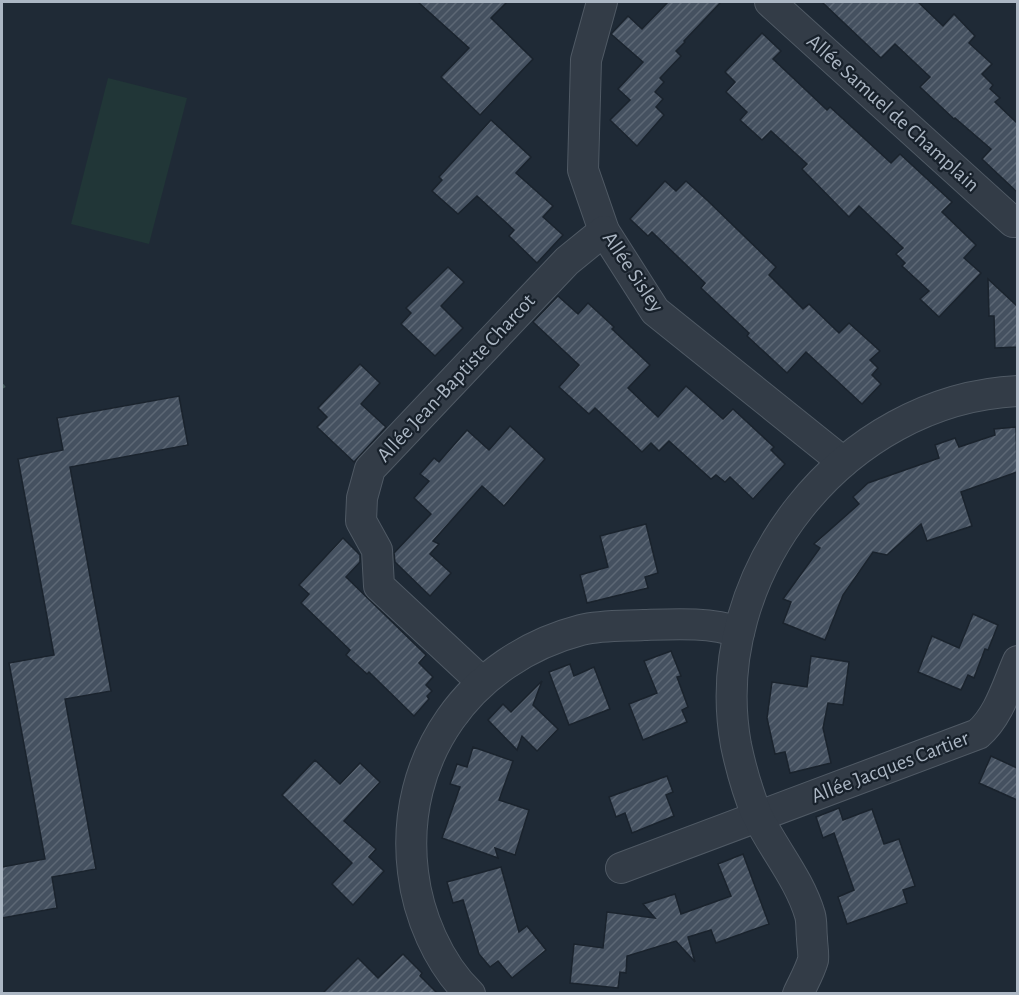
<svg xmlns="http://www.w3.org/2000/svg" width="1019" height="995" viewBox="0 0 1019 995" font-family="'Alegreya Sans',sans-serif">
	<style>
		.grass { fill: #213637 }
		.building { fill: url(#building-hatch); stroke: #1a232d; stroke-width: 1.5 }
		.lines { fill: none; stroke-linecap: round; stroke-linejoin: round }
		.minor-casing { stroke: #505a65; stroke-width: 32 }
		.path { stroke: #3e5355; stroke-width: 4; stroke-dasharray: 4.5 4.5; stroke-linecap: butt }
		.minor { stroke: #333c47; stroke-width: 30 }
		.labels { text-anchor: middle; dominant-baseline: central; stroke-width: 4.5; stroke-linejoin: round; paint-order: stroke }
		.street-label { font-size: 21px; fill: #acb7c4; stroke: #18212b }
	</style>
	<defs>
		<pattern id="building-hatch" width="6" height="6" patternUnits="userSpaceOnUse" patternTransform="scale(1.5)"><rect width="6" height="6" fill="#455160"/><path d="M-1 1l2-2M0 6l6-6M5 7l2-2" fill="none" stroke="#5d6875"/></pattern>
	</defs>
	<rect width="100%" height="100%" fill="#1f2a36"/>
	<path class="grass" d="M108,78L187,98L149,244L71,224Z"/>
	<g class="building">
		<path d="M418,2H507L491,18L533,59L480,115L441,77L469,48Z"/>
		<path d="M668,2H721L684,41L685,42L676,51L681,56L660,78L664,82L655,92L663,99L656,107L664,115L637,146L610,120L630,100L618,89L643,62L611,34L628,16L642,29Z"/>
		<path d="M822,2H918L943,26L954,14L975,36L969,43L992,64L982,74L993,85L990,89L1000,98L995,102L1017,123V192L982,159L991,149L955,118L954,119L920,87L930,77L895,44L881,58Z"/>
		<path d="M762,33L781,51L773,59L827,110L830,107L891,163L900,154L952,202L942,212L976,245L964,258L981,273L939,317L920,299L929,291L902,266L905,263L896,254L903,248L859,206L849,217L802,169L807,164L771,131L762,140L740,120L747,112L726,92L735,82L725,72Z"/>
		<path d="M491,120L531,157L516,173L553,206L543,217L563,235L537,263L509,236L514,230L477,196L458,214L432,191L442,180L439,177Z"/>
		<path d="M665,181L676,191L686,181L708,201L776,267L769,275L803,309L809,304L839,333L849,323L880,351L870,360L878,368L872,375L881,384L862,404L806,352L787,373L747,336L749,333L701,288L705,283L652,232L648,236L630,219Z"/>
		<path d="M448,267L464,282L441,306L463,328L435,356L401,324L411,313L406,308Z"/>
		<path d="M988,279L1017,306V347L995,348L994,316H989Z"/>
		<path d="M558,296L578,314L588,303L614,327L612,329L650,365L628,388L658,417L686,386L723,419L733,409L774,447L771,450L785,464L753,499L730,477L725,482L716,475L711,479L669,441L659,451L651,443L642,452L595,408L589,414L559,387L579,365L533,322Z"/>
		<path d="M360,364L380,383L361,404L386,427L354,462L317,427L327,417L318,408Z"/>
		<path d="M179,396L188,445L70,467L111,691L65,699L96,869L52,877L57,908L2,918V867L45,859L9,663L54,655L18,459L63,450L57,418Z"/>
		<path d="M510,426L545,459L504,506L482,486L433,541L439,544L430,554L451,573L430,596L395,562L394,553L431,514L414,498L429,481L420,474L434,458L439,462L467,430L489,450Z"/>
		<path d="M1016,427L1017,472L961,492L972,526L927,541L921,524L887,555L873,552L843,595L825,640L783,623L791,602L783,599L820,548L814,544L859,504L853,497L868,483L939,458L935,445L955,438L959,447L995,435L994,429Z"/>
		<path d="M646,524L658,573L645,577L648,588L587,603L580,575L608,567L600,536Z"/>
		<path d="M343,538L360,555V562L346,577L426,655L419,663L433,677L426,685L432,691L427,696L429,699L414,716L369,672L367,674L346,655L350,650L301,603L309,594L299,585Z"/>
		<path d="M973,614L998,625L988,650L985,649L974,678L968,675L961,690L918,672L932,636L959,648Z"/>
		<path d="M671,651L681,676L677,677L688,707L682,710L687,722L643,740L629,704L657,693L644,661Z"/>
		<path d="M811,656L849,662L843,705L828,703L823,728L831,763L790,773L785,752L775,754L767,718L772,682L807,687Z"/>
		<path d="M570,664L574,676L594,667L610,709L569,725L549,672Z"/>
		<path d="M542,681L533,705L558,729L537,751L522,736L517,750L488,720L503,704L511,712Z"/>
		<path d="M473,747L513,761L499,800L529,810L515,855L495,848L498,858L442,838L460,787L450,784L457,764L467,767Z"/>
		<path d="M991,756L1017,768V800L979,783Z"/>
		<path d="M315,760L340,784L360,763L380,782L344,821L376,849L369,857L384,871L353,905L332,884L352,863L282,795Z"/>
		<path d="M667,776L673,792L666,795L674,816L632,833L625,813L616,817L609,797Z"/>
		<path d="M839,808L843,820L872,809L884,844L899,839L915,886L903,890L907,903L847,924L838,897L854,890L834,833L823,838L816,817Z"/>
		<path d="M743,854L769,924L716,943L711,930L688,937L695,962L676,941L627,956L626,973L620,972L618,988L570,983L574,944L603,948L607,912L655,918L643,904L675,894L681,914L731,896L718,864Z"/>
		<path d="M501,867L519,932L527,926L546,950L512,978L498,961L490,967L479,954L463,900L453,903L447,882Z"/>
		<path d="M403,954L422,973L420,976L437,993H323L358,958L378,978Z"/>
	</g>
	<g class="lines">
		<defs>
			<g id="minor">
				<path d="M602,2L586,60L583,170L604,231L655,311L843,462"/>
				<path d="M770,2L1013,222H1018"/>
				<path d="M482,682L379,586L377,550L361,521L362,498L370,469L567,261L604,231"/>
				<path d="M621,868L978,734C999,716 1007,686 1018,661"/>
				<path d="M470,994C438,963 418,915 413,872C399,758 470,659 581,630C601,625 623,626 644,625C675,624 710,622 739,632"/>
				<path d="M798,994C803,983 810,971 813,960C814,954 812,945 812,938C811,930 812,922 810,915C799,878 773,849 757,815C748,793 741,769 736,745C705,574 844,399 1018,391"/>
			</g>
		</defs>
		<use href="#minor" class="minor-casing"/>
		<path class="path" d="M2,385L4,388"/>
		<use href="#minor" class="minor"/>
	</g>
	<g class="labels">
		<g class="street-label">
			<text transform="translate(893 113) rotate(42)">Allée Samuel de Champlain</text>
			<text transform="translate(633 272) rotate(56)">Allée Sisley</text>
			<text transform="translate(456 378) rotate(-47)">Allée Jean-Baptiste Charcot</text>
			<text transform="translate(890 767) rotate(-21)">Allée Jacques Cartier</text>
		</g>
	</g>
	<rect width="1019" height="995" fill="none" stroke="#acb7c4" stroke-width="6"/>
</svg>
